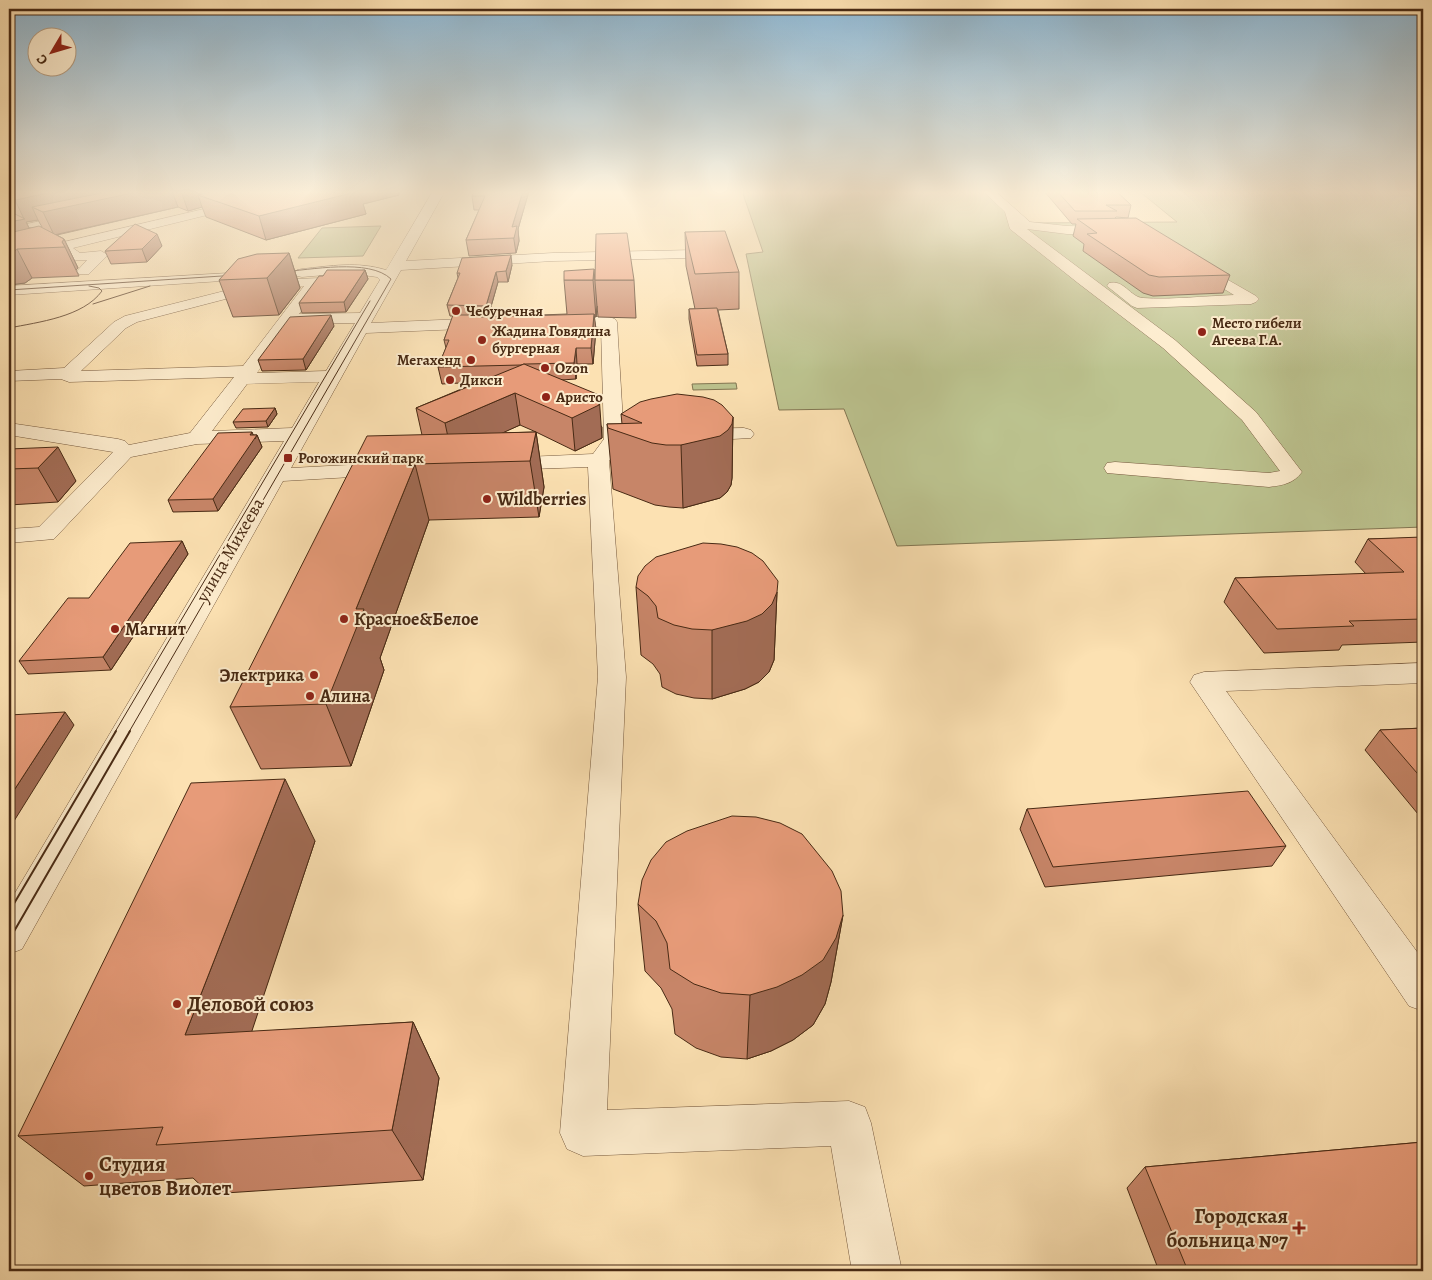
<svg xmlns="http://www.w3.org/2000/svg" width="1432" height="1280" viewBox="0 0 1432 1280" font-family="Alegreya,serif">
	<style>
		.green { fill: #bcc38f; stroke: #827652 }
		.lines { fill: none; stroke-linecap: round; stroke-linejoin: round }
		.stream { fill: #7e8175; fill-rule: evenodd }
		.minor-casing { stroke: #75583c; stroke-width: 1 }
		.minor { fill: #fdeccd; fill-rule: evenodd }
		.tram-far1 { stroke: #482a14; stroke-width: 1 }
		.tram { stroke: #482a14; stroke-width: 2 }
		.wall { fill: #c78568; stroke: #482a14; fill-rule: evenodd }
		.shaded-wall { fill: #a26c55; stroke: #482a14 }
		.building { fill: #e79b79; stroke: #482a14 }
		.poi-dot { fill: #8f2418; stroke: #fdeccd; stroke-width: 2 }
		.labels { text-anchor: middle; dominant-baseline: central; stroke-width: 4; stroke-linejoin: round; paint-order: stroke }
		.far-poi-label { font-size: 15px; font-weight: bold; fill: #482a14; stroke: #fdeccd; text-anchor: start }
		.poi-label { font-size: 18px; font-weight: bold; fill: #482a14; stroke: #fdeccd; text-anchor: start }
		.street-label { font-size: 18px; fill: #482a14; stroke: #fdeccd }
		.near-poi-label { font-size: 21px; font-weight: bold; fill: #482a14; stroke: #fdeccd; text-anchor: start }
	</style>
	<rect width="100%" height="100%" fill="#fce1b2"/>
	<filter id="stains"><feTurbulence type="fractalNoise" baseFrequency=".004" numOctaves="4"/><feColorMatrix values="0 0 0 0 .2 0 0 0 0 .09 0 0 0 0 .02 0 0 0 .5 -.17"/></filter>
	<radialGradient id="worn" r=".72"><stop offset=".6" stop-color="#630" stop-opacity="0"/><stop offset="1" stop-color="#630" stop-opacity=".3"/></radialGradient>
	<g class="green">
		<path d="M742,191H996L1026,223L1177,222L1139,191H1423V527L897,546L844,409L779,410L746,254L763,252Z"/>
		<path d="M381,226L363,256L298,258L322,228Z"/>
		<path d="M736,383L737,389L693,390L692,384Z"/>
	</g>
	<g class="lines">
		<path class="stream" d="M1407,191H1411L1423,195V197Z"/>
		<defs>
			<g id="minor">
				<path d="M280,191H299L297,193L73,248L80,253L101,251L108,255L89,274H79L77,271L87,260H72L62,250L9,263V255Z"/>
				<path d="M433,191H445L406,261L553,253L694,250L701,254L694,258L553,261L401,270L371,323L486,318L492,320L494,323L492,326L486,328L366,333L291,468L386,463L394,464L397,469L394,474L386,475L283,481L22,949L9,954V903L284,441L197,444L131,457L54,539L9,543V529L39,527L113,452L9,435V423L118,439L125,441L129,445L190,433L234,377L69,382L61,379L9,381V371L64,368L114,322L125,316L268,280L321,278L323,281L299,314L360,313L380,280L377,277L348,273L302,277L297,276L295,273L297,270L302,269C330,266 358,261 386,270ZM304,286L243,366L81,371L126,328L137,322L268,288ZM292,323L295,324L355,323L326,371L257,373ZM319,382L292,428L212,431L247,384Z"/>
				<path d="M983,191H995L1030,222L1067,226L1116,227L1117,230L1116,233L1111,234H1067L1027,229L1175,340L1256,412L1302,472C1293,484 1283,485 1269,487L1107,473L1104,468L1107,463L1115,462L1269,473L1280,471L1242,420L1163,348L1078,283L1010,229L1005,212Z"/>
				<path d="M77,213L83,217L81,220L9,236V228Z"/>
				<path d="M1195,261L1256,296L1259,299L1256,302L1251,304L1137,308L1132,306L1107,286L1109,283C1124,279 1130,297 1143,298C1171,300 1205,296 1234,295L1190,268L1188,265L1190,262Z"/>
				<path d="M247,272L252,273L254,276L252,279L9,295V286Z"/>
				<path d="M557,317H609L615,319L617,322L624,439L609,461L626,677L607,1110L849,1101L865,1107L871,1123L902,1271H852L831,1146L583,1156L567,1149L560,1133L598,677L588,467L504,470L496,469L493,464L496,459L504,458L593,454L604,439L601,327L551,325L549,322L551,319Z"/>
				<path d="M744,428L751,430L754,434L751,438L695,441L688,439L685,435L688,431L695,429Z"/>
				<path d="M1423,663V683L1226,691L1423,960V1011L1409,1006L1190,682L1194,675L1204,672Z"/>
			</g>
		</defs>
		<use href="#minor" class="minor-casing"/>
		<use href="#minor" class="minor"/>
		<g class="tram-far1">
			<path d="M9,290L237,275"/>
			<path d="M93,304L150,286"/>
			<path d="M9,328C39,322 83,317 102,291L99,288L89,286"/>
			<path d="M115,732L370,301"/>
			<path d="M129,732L391,279C369,258 310,270 281,272"/>
		</g>
		<g class="tram">
			<path d="M9,912L116,731"/>
			<path d="M9,940L130,731"/>
		</g>
	</g>
	<g class="wall">
		<path d="M9,191H398L399,195L363,204L366,214L266,240L206,217L202,207L188,211L178,207L57,235L64,239L78,268L76,270L79,276L32,278L25,283L9,285ZM38,220L42,227L29,228L26,222Z"/>
		<path d="M529,191L518,229L519,241L516,253L469,256L466,240L479,210H474L472,196Z"/>
		<path d="M1044,191H1116L1131,205L1128,218L1116,217L1115,218L1230,275L1223,293L1153,296L1143,293L1083,251L1084,244L1073,236L1076,224H1072Z"/>
		<path d="M685,232L739,272V309L718,310L728,354V365L697,366L689,319V309H695L686,266Z"/>
		<path d="M162,246L147,262L111,264L105,251Z"/>
		<path d="M289,253L300,288L279,315L233,317L219,280Z"/>
		<path d="M512,265L508,282H498L488,317L567,314L564,280H634L636,318L598,317L597,306L596,317H594L596,329L593,364H577L576,379L561,380L602,427V438L575,451L536,432L544,487L539,517L429,520L380,658L384,670L351,766L261,769L230,707L422,435L416,408L478,382L442,384L438,367L446,348L444,340L453,316H450L447,305L458,278L457,273ZM520,425L536,432L501,433Z"/>
		<path d="M365,270L368,279L346,312L302,313L299,303L323,276Z"/>
		<path d="M334,326L306,370L262,371L258,360Z"/>
		<path d="M275,408L277,414L268,427L236,428L233,422Z"/>
		<path d="M621,414L733,417L732,478L731,485L727,492L720,498L683,508L669,507L655,505L613,489L607,424H622Z"/>
		<path d="M253,435H257L262,447L218,511L173,512L168,500Z"/>
		<path d="M9,449L76,481L58,502L9,505Z"/>
		<path d="M1423,538V642L1342,645L1339,650L1264,653L1224,602L1235,578L1366,574L1355,562L1368,539Z"/>
		<path d="M182,541L188,554L111,670L28,674L19,661L89,598Z"/>
		<path d="M636,587L777,592L774,660L769,672L759,682L745,689L712,699L694,698L676,694L662,687L660,674L653,664L641,655Z"/>
		<path d="M1423,728V814H1418L1365,750L1380,730Z"/>
		<path d="M1027,809L1286,846L1272,866L1045,887L1020,829Z"/>
		<path d="M315,841L251,1032L413,1022L439,1078L423,1180L210,1194L193,1178L84,1186L18,1136Z"/>
		<path d="M638,904L843,915L831,982L825,1004L813,1025L793,1040L771,1051L747,1059L721,1057L696,1048L675,1034L672,1009L661,988L645,971Z"/>
		<path d="M1423,1142V1271H1159L1127,1188L1145,1167Z"/>
	</g>
	<g class="shaded-wall">
		<path d="M57,191H172L178,207L54,235L43,212L32,207L38,220L26,222L38,246L17,249L32,278L25,283L9,285V222L24,219L15,200Z"/>
		<path d="M181,191H273L198,195L202,207L188,211Z"/>
		<path d="M343,191H398L399,195L363,204L366,214L266,240L259,216Z"/>
		<path d="M523,191H529L518,229L519,241L516,253L512,227Z"/>
		<path d="M157,234L162,246L147,262L142,249Z"/>
		<path d="M64,239L78,268L76,270L65,247L62,242Z"/>
		<path d="M289,253L300,288L279,315L267,278Z"/>
		<path d="M511,255L512,265L508,282L506,271Z"/>
		<path d="M594,269L597,306L596,317L593,280Z"/>
		<path d="M365,270L368,279L346,312L344,302Z"/>
		<path d="M496,272L498,282L488,317L486,306Z"/>
		<path d="M594,314L596,329L593,364L591,348Z"/>
		<path d="M331,315L334,326L306,370L303,359Z"/>
		<path d="M576,348L577,364L576,379L574,363Z"/>
		<path d="M515,393L520,425L452,456L445,423Z"/>
		<path d="M599,395L602,438L575,451L572,418Z"/>
		<path d="M275,408L277,414L268,427L266,421Z"/>
		<path d="M733,417L732,478L731,485L727,492L720,498L683,508L681,445Z"/>
		<path d="M252,432L255,439L257,435L262,447L218,511L213,499Z"/>
		<path d="M536,432L544,487L539,517L530,461Z"/>
		<path d="M58,447L76,481L58,502L38,468Z"/>
		<path d="M415,464L429,520L380,658L384,670L351,766L326,704L356,609Z"/>
		<path d="M182,541L188,554L111,670L103,657Z"/>
		<path d="M777,592L774,660L769,672L759,682L745,689L712,699V630Z"/>
		<path d="M65,712L74,725L9,829V798Z"/>
		<path d="M285,779L315,841L232,1091L185,1035Z"/>
		<path d="M843,915L831,982L825,1004L813,1025L793,1040L771,1051L747,1059L750,995Z"/>
		<path d="M413,1022L439,1078L423,1180L392,1130Z"/>
	</g>
	<g class="building">
		<path d="M9,191H57L15,200L9,197Z"/>
		<path d="M111,191H142L43,212L32,207Z"/>
		<path d="M215,191H360L259,216L198,195Z"/>
		<path d="M474,191H523L512,227L517,226L514,238L466,240L485,196H472Z"/>
		<path d="M1057,191H1116L1131,205H1106L1117,211H1075Z"/>
		<path d="M9,211L25,219L9,222Z"/>
		<path d="M1136,218L1230,275L1159,277L1149,275L1087,234L1097,233L1077,219Z"/>
		<path d="M135,224L157,234L142,249L105,251Z"/>
		<path d="M39,226L64,239L62,242L65,247L17,249L11,254H9V233Z"/>
		<path d="M725,231L739,272L695,274L685,232Z"/>
		<path d="M627,233L634,280H595L596,234Z"/>
		<path d="M289,253L267,278L219,280L238,259L257,254Z"/>
		<path d="M511,255L506,271L496,272L486,306L447,305L460,273H457L462,258Z"/>
		<path d="M594,269L593,280H564V271Z"/>
		<path d="M327,270H365L344,302L299,303L319,276H323Z"/>
		<path d="M717,308L728,354L697,355L689,309Z"/>
		<path d="M594,314L591,348H576L574,363L526,364H524L521,365L438,367L449,340H444L453,315H481V317Z"/>
		<path d="M331,315L303,359L258,360L290,317Z"/>
		<path d="M524,364L599,395V405L572,418L515,393L445,423L416,408Z"/>
		<path d="M677,394L703,397L714,400L722,405L733,417L732,424L728,430L720,436L681,445H666L652,443L608,428L607,424L642,423L621,414L640,402L651,399Z"/>
		<path d="M275,408L266,421L233,422L243,409Z"/>
		<path d="M252,432L250,435H257L213,499L168,500L218,433Z"/>
		<path d="M536,432L530,461L415,464L356,609H364L326,704L230,707L367,436Z"/>
		<path d="M58,447L38,468L9,469V449Z"/>
		<path d="M1422,537L1423,538V619L1349,621L1354,626L1277,629L1235,578L1404,572L1368,539Z"/>
		<path d="M182,541L103,657L19,661L68,598H89L130,543Z"/>
		<path d="M703,543L721,544L737,547L752,553L763,561L778,581L777,592L772,604L762,614L747,621L712,630L692,629L674,625L658,618L656,606L648,596L636,587L638,576L645,566L656,557Z"/>
		<path d="M65,712L9,798V715Z"/>
		<path d="M1423,728V780L1380,730Z"/>
		<path d="M285,779L185,1035L413,1022L392,1130L156,1145L163,1127L18,1136L191,783Z"/>
		<path d="M1248,791L1286,846L1053,867L1027,809Z"/>
		<path d="M732,816L756,817L780,823L802,834L832,871L841,891L843,915L836,938L823,960L802,975L777,987L750,995L721,993L694,984L670,969L667,943L656,921L638,904L642,880L651,860L666,842L687,831Z"/>
		<path d="M1423,1142V1266L1368,1271H1188L1145,1167Z"/>
	</g>
	<linearGradient id="sky" x2="0" y2="1"><stop stop-color="#8cb7d4"/><stop offset="0.52" stop-color="#fef2dc"/><stop offset="1" stop-color="#fef2dc" stop-opacity="0"/></linearGradient>
	<rect width="1432" height="370" fill="url(#sky)"/>
	<g class="poi-dot">
		<circle cx="456" cy="311" r="5"/>
		<circle cx="1202" cy="332" r="5"/>
		<circle cx="482" cy="340" r="5"/>
		<circle cx="471" cy="360" r="5"/>
		<circle cx="545" cy="368" r="5"/>
		<circle cx="450" cy="380" r="5"/>
		<circle cx="546" cy="397" r="5"/>
		<rect x="283" y="453" width="10" height="10" rx="2.5"/>
		<circle cx="487" cy="499" r="5"/>
		<circle cx="344" cy="619" r="5"/>
		<circle cx="115" cy="629" r="5"/>
		<circle cx="314" cy="675" r="5"/>
		<circle cx="310" cy="696" r="5"/>
		<circle cx="177" cy="1004" r="5"/>
		<circle cx="89" cy="1176" r="5"/>
		<path d="M1296.5 1220.5h5v5h5v5h-5v5h-5v-5h-5v-5h5z"/>
	</g>
	<g class="labels">
		<g class="far-poi-label">
			<text x="466" y="311">Чебуречная</text>
			<text x="1212" y="323">Место гибели<tspan x="1212" dy="17">Агеева Г.А.</tspan></text>
			<text x="492" y="331">Жадина Говядина<tspan x="492" dy="17">бургерная</tspan></text>
			<text x="461" y="360" text-anchor="end">Мегахенд</text>
			<text x="555" y="368">Ozon</text>
			<text x="460" y="380">Дикси</text>
			<text x="556" y="397">Аристо</text>
			<text x="298" y="458">Рогожинский парк</text>
		</g>
		<g class="poi-label">
			<text x="497" y="499">Wildberries</text>
			<text x="354" y="619">Красное&amp;Белое</text>
			<text x="125" y="629">Магнит</text>
			<text x="304" y="675" text-anchor="end">Электрика</text>
			<text x="320" y="696">Алина</text>
		</g>
		<g class="street-label">
			<text transform="translate(230 550) rotate(-60)">улица Михеева</text>
		</g>
		<g class="near-poi-label">
			<text x="187" y="1004">Деловой союз</text>
			<text x="99" y="1164">Студия<tspan x="99" dy="24">цветов Виолет</tspan></text>
			<text x="1288" y="1216" text-anchor="end">Городская<tspan x="1288" dy="24">больница №7</tspan></text>
		</g>
	</g>
	<rect width="1432" height="1280" fill="none" stroke="#fce1b2" stroke-width="30"/>
	<rect x="10" y="10" width="1412" height="1260" fill="none" stroke="#482a14" stroke-width="2.5"/>
	<rect x="15" y="15" width="1402" height="1250" fill="none" stroke="#482a14"/>
	<g transform="translate(52 52) rotate(232)"><circle r="24" fill="#fdeccd" stroke="#b59e83"/>
	<path d="M0-4L9 19L0 12L-9 19Z" fill="#8f2418"/>
	<text y="-8" font-size="14" font-weight="bold" text-anchor="middle" fill="#482a14">С</text>
	</g>
	<rect width="100%" height="100%" filter="url(#stains)"/>
	<rect width="100%" height="100%" fill="url(#worn)"/>
</svg>
